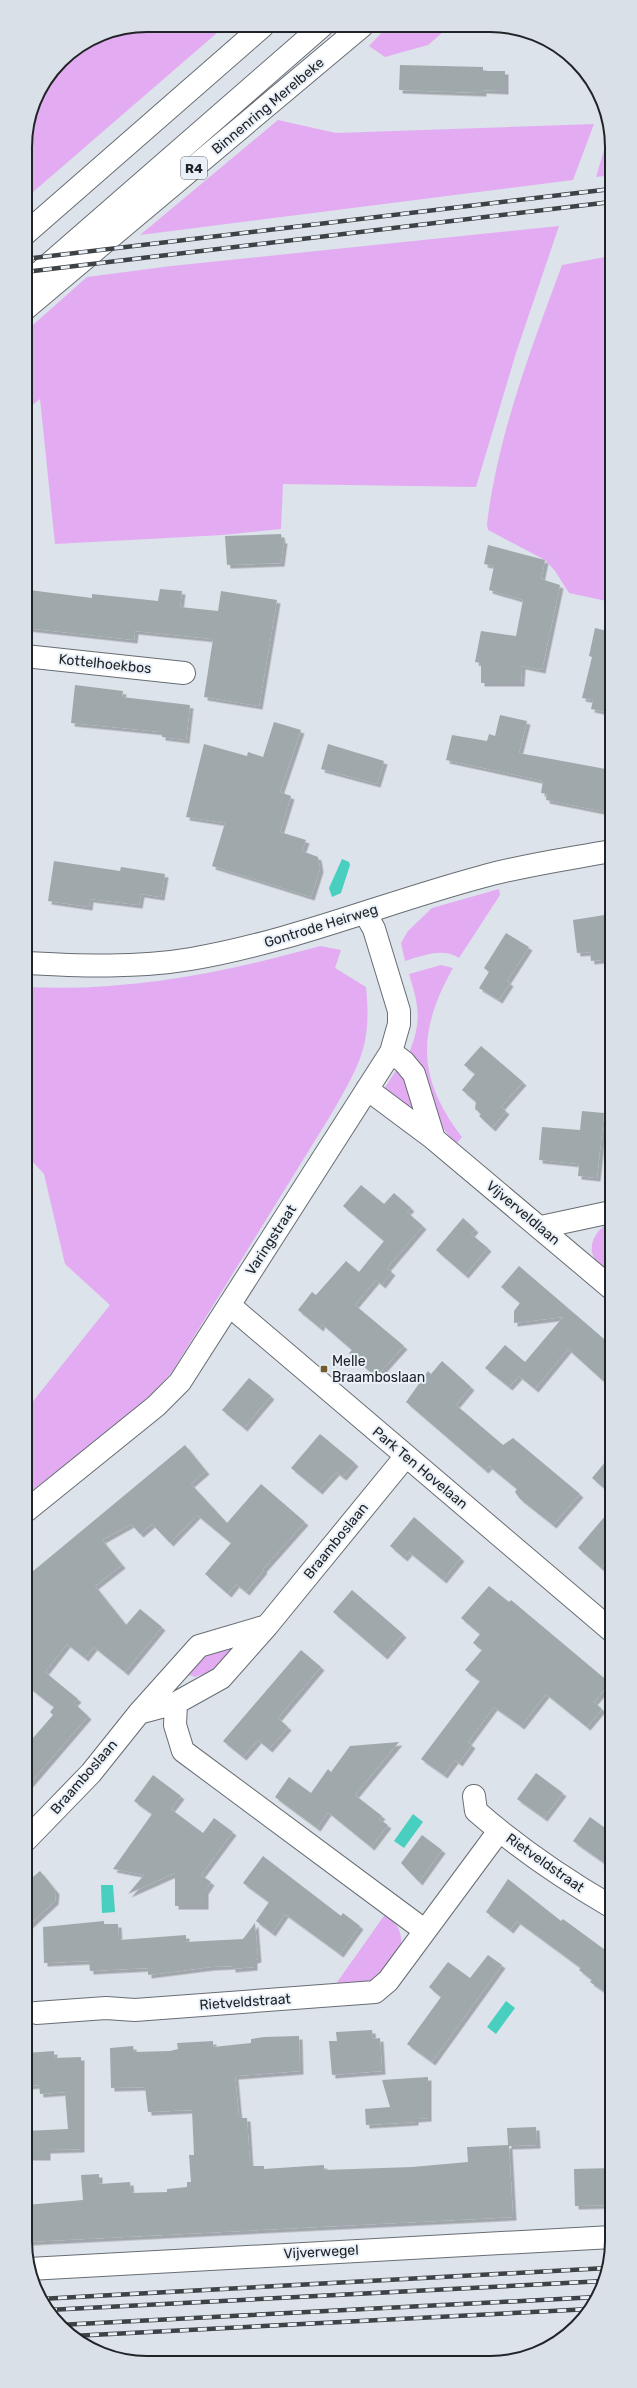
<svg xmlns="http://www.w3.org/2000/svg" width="637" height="2388" viewBox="0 0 637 2388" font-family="Rubik,sans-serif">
	<defs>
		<filter id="shadow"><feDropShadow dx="3.5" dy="3.5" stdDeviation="0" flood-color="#0004"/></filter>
	</defs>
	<rect width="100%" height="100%" fill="#dce3ea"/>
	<path fill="#e3acf2" d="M147 25 225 26 25 199V139L34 100 61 60 100 34Z
		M387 27H449L428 45 385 57 369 46Z
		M278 120 336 133 594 124 573 180 140 235Z
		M611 129V175L596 177 610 130Z
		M559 226 516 353 476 487 283 484 281 529 223 535 55 544 40 399 25 411V332L87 277 171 266Z
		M611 256V602L569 593 555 571 545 560 488 530 487 524C498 434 531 349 562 265Z
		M499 889 500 895 459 958C443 947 422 956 405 961L401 943 408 931 432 908Z
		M320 946 341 950 335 968 366 987C372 1045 360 1064 332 1113L172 1372 138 1409 26 1495V1410L110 1305 65 1264 44 1174 31 1160 26 1171V987C128 992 222 973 320 946Z
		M441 965 453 968C417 1032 417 1078 462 1137L456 1144 441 1126 409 1053C422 1021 419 1006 409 974Z
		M396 1070 403 1073 425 1121 383 1091Z
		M611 1222V1278C606 1272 600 1267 596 1261 585 1246 597 1228 611 1222Z
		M231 1647 232 1652 217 1669 195 1677 189 1675 188 1673 200 1656Z
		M386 1913C418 1943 393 1960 371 1984L333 1988Z"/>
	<path fill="#48cfc0" d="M342 859 349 862 350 865 341 893 332 897 329 888Z
		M413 1814 423 1822 404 1848 394 1841Z
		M101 1885H113L115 1912 102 1913Z
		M506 2001 515 2008 496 2034 487 2027Z"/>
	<path fill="#9fa9ac" filter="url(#shadow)" d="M400 65 483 67V71H505V91L483 90V93L399 90Z
		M281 534 282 540H284L281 563 227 565 225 536Z
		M488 545 545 560 541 579 560 585 542 670 522 666 521 683H481V663L475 662 481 631 516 636 523 600 489 590 494 566 484 564Z
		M160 589 182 591 180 607 218 611 221 591 277 600 259 706 204 697 213 639 135 631 134 640 25 628 29 590 92 598V594L158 601Z
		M595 628 611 632V713L591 709 593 700 582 698 592 657 589 656Z
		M75 685 123 691 122 697 190 705 186 740 162 737V732L71 723Z
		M500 715 527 721 519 753 611 770V813L546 800 547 794 541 793 543 781 446 760 452 735 487 741 489 734 495 736Z
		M274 722 301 730 280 792 291 796 280 832 306 840 302 851 318 857 320 869 311 897 212 866 225 823 186 817 204 744 247 756 248 752 263 757Z
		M328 744 384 761 377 784 321 769Z
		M54 861 120 871 121 867 165 874 161 897 141 894 139 905 90 899 89 907 48 901Z
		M611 914V959L591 961 590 952 577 953 573 920Z
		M506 933 529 947 507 981 510 983 499 1000 479 988 489 972 484 968Z
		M481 1046 523 1082 501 1107 506 1111 492 1128 479 1116 481 1114 475 1109 476 1102 462 1090 475 1074 464 1065Z
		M582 1111 604 1113 597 1178 578 1176 579 1164 539 1160 542 1127 580 1130Z
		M361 1185 384 1204 394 1193 411 1208 407 1212 423 1226 387 1268 392 1272 382 1285 376 1280 355 1305 404 1346 376 1377 349 1353 352 1350 322 1324 320 1328 298 1310 312 1292 316 1295 346 1261 359 1272 384 1241 343 1206Z
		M463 1218 475 1229 471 1234 488 1248 465 1275 436 1250Z
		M519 1266 611 1345V1388L568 1349 535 1389 519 1376 509 1387 485 1368 505 1345 525 1362 563 1317 514 1323V1311L520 1303 501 1287Z
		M442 1361 471 1387 456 1405 503 1445 513 1438 580 1494 553 1525 520 1499 515 1492 517 1489 489 1466 485 1470 406 1402 428 1371 431 1374Z
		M249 1378 271 1396 244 1428 222 1410Z
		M320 1434 355 1463 343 1477 336 1472 319 1491 291 1468Z
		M185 1445 206 1471 191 1484 227 1523 261 1484 305 1522 263 1569 264 1570 246 1592 236 1584 228 1594 205 1574 231 1543 197 1515 170 1543 152 1524 140 1534 131 1524 102 1540 122 1565 95 1586 126 1625 140 1609 162 1627 125 1672 94 1647 85 1658 67 1644 45 1672 78 1699 74 1703 88 1716 26 1788V1746L53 1715 50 1712 54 1707 26 1685V1577Z
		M611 1455V1494L592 1478Z
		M611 1509V1556L601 1568 578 1548Z
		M414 1517 461 1558 443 1580 409 1552 404 1558 390 1546Z
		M489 1586 509 1602 511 1600 610 1683 594 1702 602 1709 587 1727 546 1694 521 1726 494 1707 468 1742 472 1745 459 1763 455 1760 444 1775 421 1759 480 1681 465 1670 482 1650 473 1643 480 1634 461 1618Z
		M352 1590 403 1634 384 1656 333 1612Z
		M301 1650 321 1667 278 1718 288 1727 269 1749 258 1740 243 1757 223 1741Z
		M399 1742 355 1795 382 1816 379 1819 388 1825 371 1847 328 1812 317 1828 275 1797 289 1777 311 1793 328 1769 331 1772 350 1746Z
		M536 1773 563 1793 544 1818 517 1799Z
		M153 1775 181 1796 171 1809 203 1833 214 1818 233 1832 201 1875 211 1882 205 1891V1906H175V1873L128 1894 144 1875 113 1869 152 1814 134 1801Z
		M590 1817 612 1833V1851L603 1862 573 1841Z
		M422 1835 442 1850 419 1882 401 1863Z
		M263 1856 341 1916 343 1913 360 1926 340 1954 285 1914 272 1933 256 1921 269 1902 243 1883Z
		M40 1871 56 1891 55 1901 26 1928V1883Z
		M508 1879 561 1921 563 1919 612 1955V1997L590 1982 592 1980 579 1970 581 1968 517 1921 510 1930 486 1912Z
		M104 1921V1924H118L119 1940 186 1935V1942L243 1939 255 1923 258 1959 254 1960V1967L232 1969V1966L211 1967 148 1975V1968L90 1971 89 1961 44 1963 43 1927Z
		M488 1955 502 1965 432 2062 407 2044 441 1997 429 1987 448 1962 470 1978Z
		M372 2030 373 2039 380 2038 382 2071 332 2075 329 2041H337L336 2032Z
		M299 2036 300 2071 235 2076 239 2118H247L250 2166H264V2169L324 2165V2170L412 2167 468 2162 467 2147 508 2145 507 2128 536 2127 537 2145 509 2146 513 2217 26 2242V2205L83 2200 81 2175 99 2174V2184L130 2182 131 2193 167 2192V2189L187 2187V2182H191L189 2155H194L192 2110 148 2112 145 2087 111 2088 110 2048 133 2046 134 2052 170 2051 178 2049 177 2043 213 2041V2047L251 2043V2039L264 2037Z
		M54 2051V2058L81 2057V2149L47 2150V2157H26V2131L68 2129 65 2092 40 2094 39 2085 26 2086V2053Z
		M428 2077V2118L415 2119V2122L366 2125 365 2109 390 2107 382 2080Z
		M612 2168V2205L575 2206 574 2169Z"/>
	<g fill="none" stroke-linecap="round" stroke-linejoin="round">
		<defs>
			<path id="minor" d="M25 656 184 673
				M26 963C81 966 137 968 191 959 291 942 384 903 481 877 523 865 568 859 611 851
				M391 1052 404 1062 414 1074 434 1139
				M367 1089 434 1139 611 1288
				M541 1227 611 1212
				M229 1305 612 1631
				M26 1511 156 1406 180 1382 391 1052 399 1024V1011L374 929 365 913
				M176 1703 175 1725 183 1751 424 1930
				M139 1713 199 1646 267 1626
				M474 1796 476 1811C517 1847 564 1879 612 1907
				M26 1840 91 1773 139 1713 176 1703 221 1678 267 1626 406 1456
				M36 2013 106 2008 135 2010 375 1992 388 1981 499 1831
				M29 2269 612 2237"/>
			<path id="highway" d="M25 234 263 26
				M25 285 322 26
				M25 309 362 26"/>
		</defs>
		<use href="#minor" stroke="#676d73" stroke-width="24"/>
		<use href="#highway" stroke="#676d73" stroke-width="24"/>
		<use href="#minor" stroke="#fff" stroke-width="22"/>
		<use href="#highway" stroke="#fff" stroke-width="22"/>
		<defs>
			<path id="rail" d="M25 259 611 189
				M25 272 611 202
				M40 2299 607 2268
				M48 2310 604 2281
				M59 2325 597 2297
				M72 2336 590 2309"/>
		</defs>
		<use href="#rail" stroke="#3e4245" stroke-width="4.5"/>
		<use href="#rail" stroke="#e9f0f8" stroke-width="3" stroke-dasharray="9" stroke-linecap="butt"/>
	</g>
	<rect fill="#735d2d" stroke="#e9f0f8" stroke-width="1.5" x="320" y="1365" width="8" height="8" rx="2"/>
	<g text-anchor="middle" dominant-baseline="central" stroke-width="4" stroke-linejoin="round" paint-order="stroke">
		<rect fill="#e9f0f8" stroke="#5d6166" stroke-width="1" x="181" y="157" width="26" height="22" rx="3"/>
		<g font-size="13" font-weight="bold" fill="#212427">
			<text x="194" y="168">R4</text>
		</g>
		<g font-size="14" fill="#212427" stroke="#e9f0f8">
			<text transform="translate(268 106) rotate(-40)">Binnenring Merelbeke</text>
			<text transform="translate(105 664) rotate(6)">Kottelhoekbos</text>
			<text transform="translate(321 926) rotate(-17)">Gontrode Heirweg</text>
			<text transform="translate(523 1213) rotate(40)">Vijverveldlaan</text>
			<text transform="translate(271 1240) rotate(-57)">Varingstraat</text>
			<text transform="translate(420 1468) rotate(40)">Park Ten Hovelaan</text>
			<text transform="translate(336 1541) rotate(-51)">Braamboslaan</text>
			<text transform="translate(84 1777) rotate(-49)">Braamboslaan</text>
			<text transform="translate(545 1863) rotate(35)">Rietveldstraat</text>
			<text transform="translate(245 2002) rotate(-4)">Rietveldstraat</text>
			<text transform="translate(321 2252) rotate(-3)">Vijverwegel</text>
		</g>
		<g font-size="14" fill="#212427" stroke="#e9f0f8" text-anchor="start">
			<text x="332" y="1361">Melle<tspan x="332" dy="16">Braamboslaan</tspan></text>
		</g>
	</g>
	<path d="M0 0H637V2388H0ZM147 32H490A115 115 0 0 1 605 147V2241A115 115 0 0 1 490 2356H147A115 115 0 0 1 32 2241V147A115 115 0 0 1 147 32Z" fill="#d9e0e7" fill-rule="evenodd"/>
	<path fill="none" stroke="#212427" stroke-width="2" d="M147 32H490A115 115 0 0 1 605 147V2241A115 115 0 0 1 490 2356H147A115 115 0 0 1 32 2241V147A115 115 0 0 1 147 32Z"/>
</svg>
